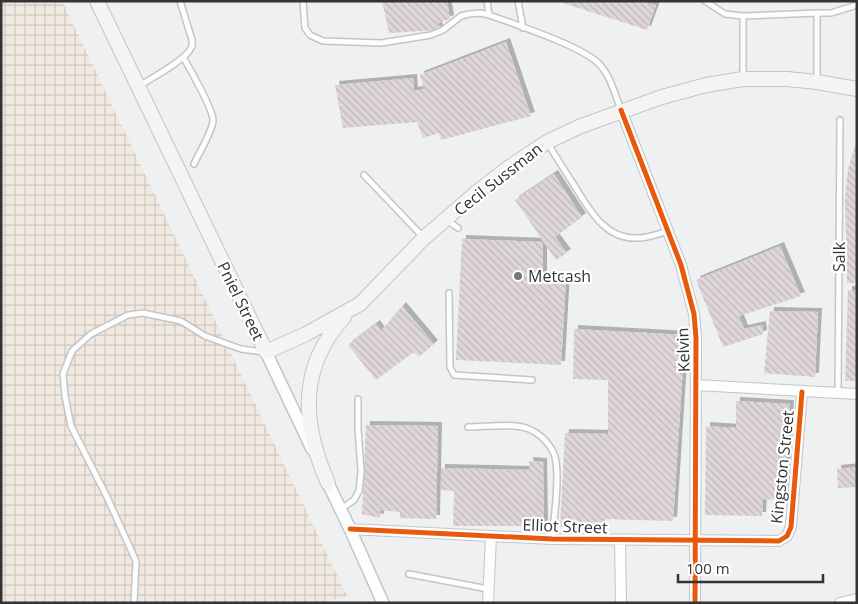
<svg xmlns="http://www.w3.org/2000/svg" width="858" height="604" viewBox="0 0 858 604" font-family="'Open Sans',sans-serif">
	<defs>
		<pattern id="industrial-grid" width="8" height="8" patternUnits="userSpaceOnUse" patternTransform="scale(1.25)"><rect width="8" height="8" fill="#f1e8e0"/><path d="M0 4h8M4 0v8" fill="none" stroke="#cfc8c1"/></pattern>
		<pattern id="building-back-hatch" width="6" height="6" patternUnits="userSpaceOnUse" patternTransform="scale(1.25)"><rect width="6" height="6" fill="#dfd6d7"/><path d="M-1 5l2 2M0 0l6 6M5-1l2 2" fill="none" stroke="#c0b8b9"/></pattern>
		<filter id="shadow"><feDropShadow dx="4" dy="-4" stdDeviation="0" flood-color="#0004"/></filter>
	</defs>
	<rect width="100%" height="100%" fill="#eef0f2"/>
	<path fill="url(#industrial-grid)" d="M1 1H62L347 596 322 603H1Z"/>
	<path fill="url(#building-back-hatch)" filter="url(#shadow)" d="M382 1H447L450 19 438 23 439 30 389 33Z
		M557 1H640L656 5 647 30Z
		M506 42 531 116 441 140 439 133 423 138 417 122 343 128 335 85 413 78 414 91 424 89 420 75Z
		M856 142H857V283H847L845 199 848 169Z
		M554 174 582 217 555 237 567 253 556 260 515 200Z
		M462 239 543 242V277H566L561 365 456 360Z
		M780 246 801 296 739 316 744 329 762 325 763 334 723 347 696 280Z
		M848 290H857V381H845Z
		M402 306 434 344 419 357 414 352 376 380 348 345 376 324 381 331Z
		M770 311 818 312 815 377 764 373Z
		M574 329 685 335 673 521 602 519 600 529 560 527 565 433 608 434V380L573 379Z
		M736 401 790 404 784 500 763 499 762 516 705 515 706 426 736 428Z
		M366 425 438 426 436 519 400 518V512L380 510V518L362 514Z
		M529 461 543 462 544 526H453L454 491 441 490V468L530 470Z
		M857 467V487L838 488 837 469Z"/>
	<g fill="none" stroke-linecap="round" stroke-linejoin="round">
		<defs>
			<path id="service" d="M303 1 305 28 310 35 323 41 381 43 431 35 443 30 461 16 469 14 480 13 489 15C514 24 585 47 600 65 611 77 615 95 621 110
				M487 1 489 15
				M518 1 523 28
				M705 1 725 14 743 16 817 13
				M743 16V79
				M183 57C189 67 214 111 213 121 212 132 199 153 194 164
				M817 81V13H831L857 5
				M139 86C150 79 187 59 191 48 193 45 192 43 192 40L180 1
				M547 142C556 157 565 171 574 185 589 209 605 240 638 238 648 238 658 234 668 231
				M364 175 424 238
				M447 220 458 228
				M449 293 450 367 454 375 532 380
				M838 393 840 120
				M468 427C486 427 509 423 526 428 538 432 549 442 554 454 561 470 554 520 552 539
				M341 509 354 500 359 491 361 471 358 429V399
				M409 574 488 589
				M134 603 136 561 107 497 71 426 65 396 63 374 72 351 91 334 128 315 143 313 181 321 205 336 241 349 263 352"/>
			<path id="minor" d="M621 110 681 265 694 314 696 338 695 603
				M696 385 857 394
				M350 529 552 539 779 541 787 536 791 527 802 392
				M620 540 621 603
				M488 603 491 536
				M840 603 857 599"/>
			<path id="tertiary" d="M266 352 312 449
				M325 477 350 529 383 603"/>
			<path id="secondary" d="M97 1 266 352 306 334 360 304 424 238 477 192 508 168 547 142 581 126 662 97 706 85 743 79H787L817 82 857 89
				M328 483C302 424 298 368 344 317"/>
		</defs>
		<use href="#service" stroke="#c3c5c6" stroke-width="8"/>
		<use href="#minor" stroke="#c3c5c6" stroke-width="12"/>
		<use href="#tertiary" stroke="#c3c5c6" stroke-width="14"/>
		<use href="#secondary" stroke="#c3c5c6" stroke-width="16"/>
		<use href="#service" stroke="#fcfdfd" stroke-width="5"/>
		<use href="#minor" stroke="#fcfdfd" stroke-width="10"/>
		<use href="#tertiary" stroke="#fcfdfd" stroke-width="11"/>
		<use href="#secondary" stroke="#f6f3f3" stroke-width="14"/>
		<defs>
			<path id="cycleway" d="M621 110 681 265 694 314 696 338 695 603
				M350 529 552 539 779 541 787 536 791 527 802 392"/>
		</defs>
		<use href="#cycleway" stroke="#fff" stroke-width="8"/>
		<use href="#cycleway" stroke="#e8590c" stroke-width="5"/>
	</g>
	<circle fill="#747678" stroke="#fff" stroke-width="2" cx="518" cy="276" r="5"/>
	<g text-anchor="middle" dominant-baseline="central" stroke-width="4.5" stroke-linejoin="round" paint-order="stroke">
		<g font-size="16" fill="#333436" stroke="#fff">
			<text transform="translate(498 179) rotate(-38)">Cecil Sussman</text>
			<text transform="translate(839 257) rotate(-90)">Salk</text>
			<text transform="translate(241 301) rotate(64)">Pniel Street</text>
			<text transform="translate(683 350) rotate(-92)">Kelvin</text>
			<text transform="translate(782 467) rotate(-84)">Kingston Street</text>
			<text transform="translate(565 526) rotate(2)">Elliot Street</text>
		</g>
		<g font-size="16" fill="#333436" stroke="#fff" text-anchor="start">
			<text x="528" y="276">Metcash</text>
		</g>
	</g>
	<rect width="858" height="604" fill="none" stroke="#333436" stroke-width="5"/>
	<path d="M678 574v8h145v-8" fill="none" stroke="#333436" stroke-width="2.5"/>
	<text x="686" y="574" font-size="15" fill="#333436" stroke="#ffffff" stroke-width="4" paint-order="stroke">100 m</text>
</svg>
